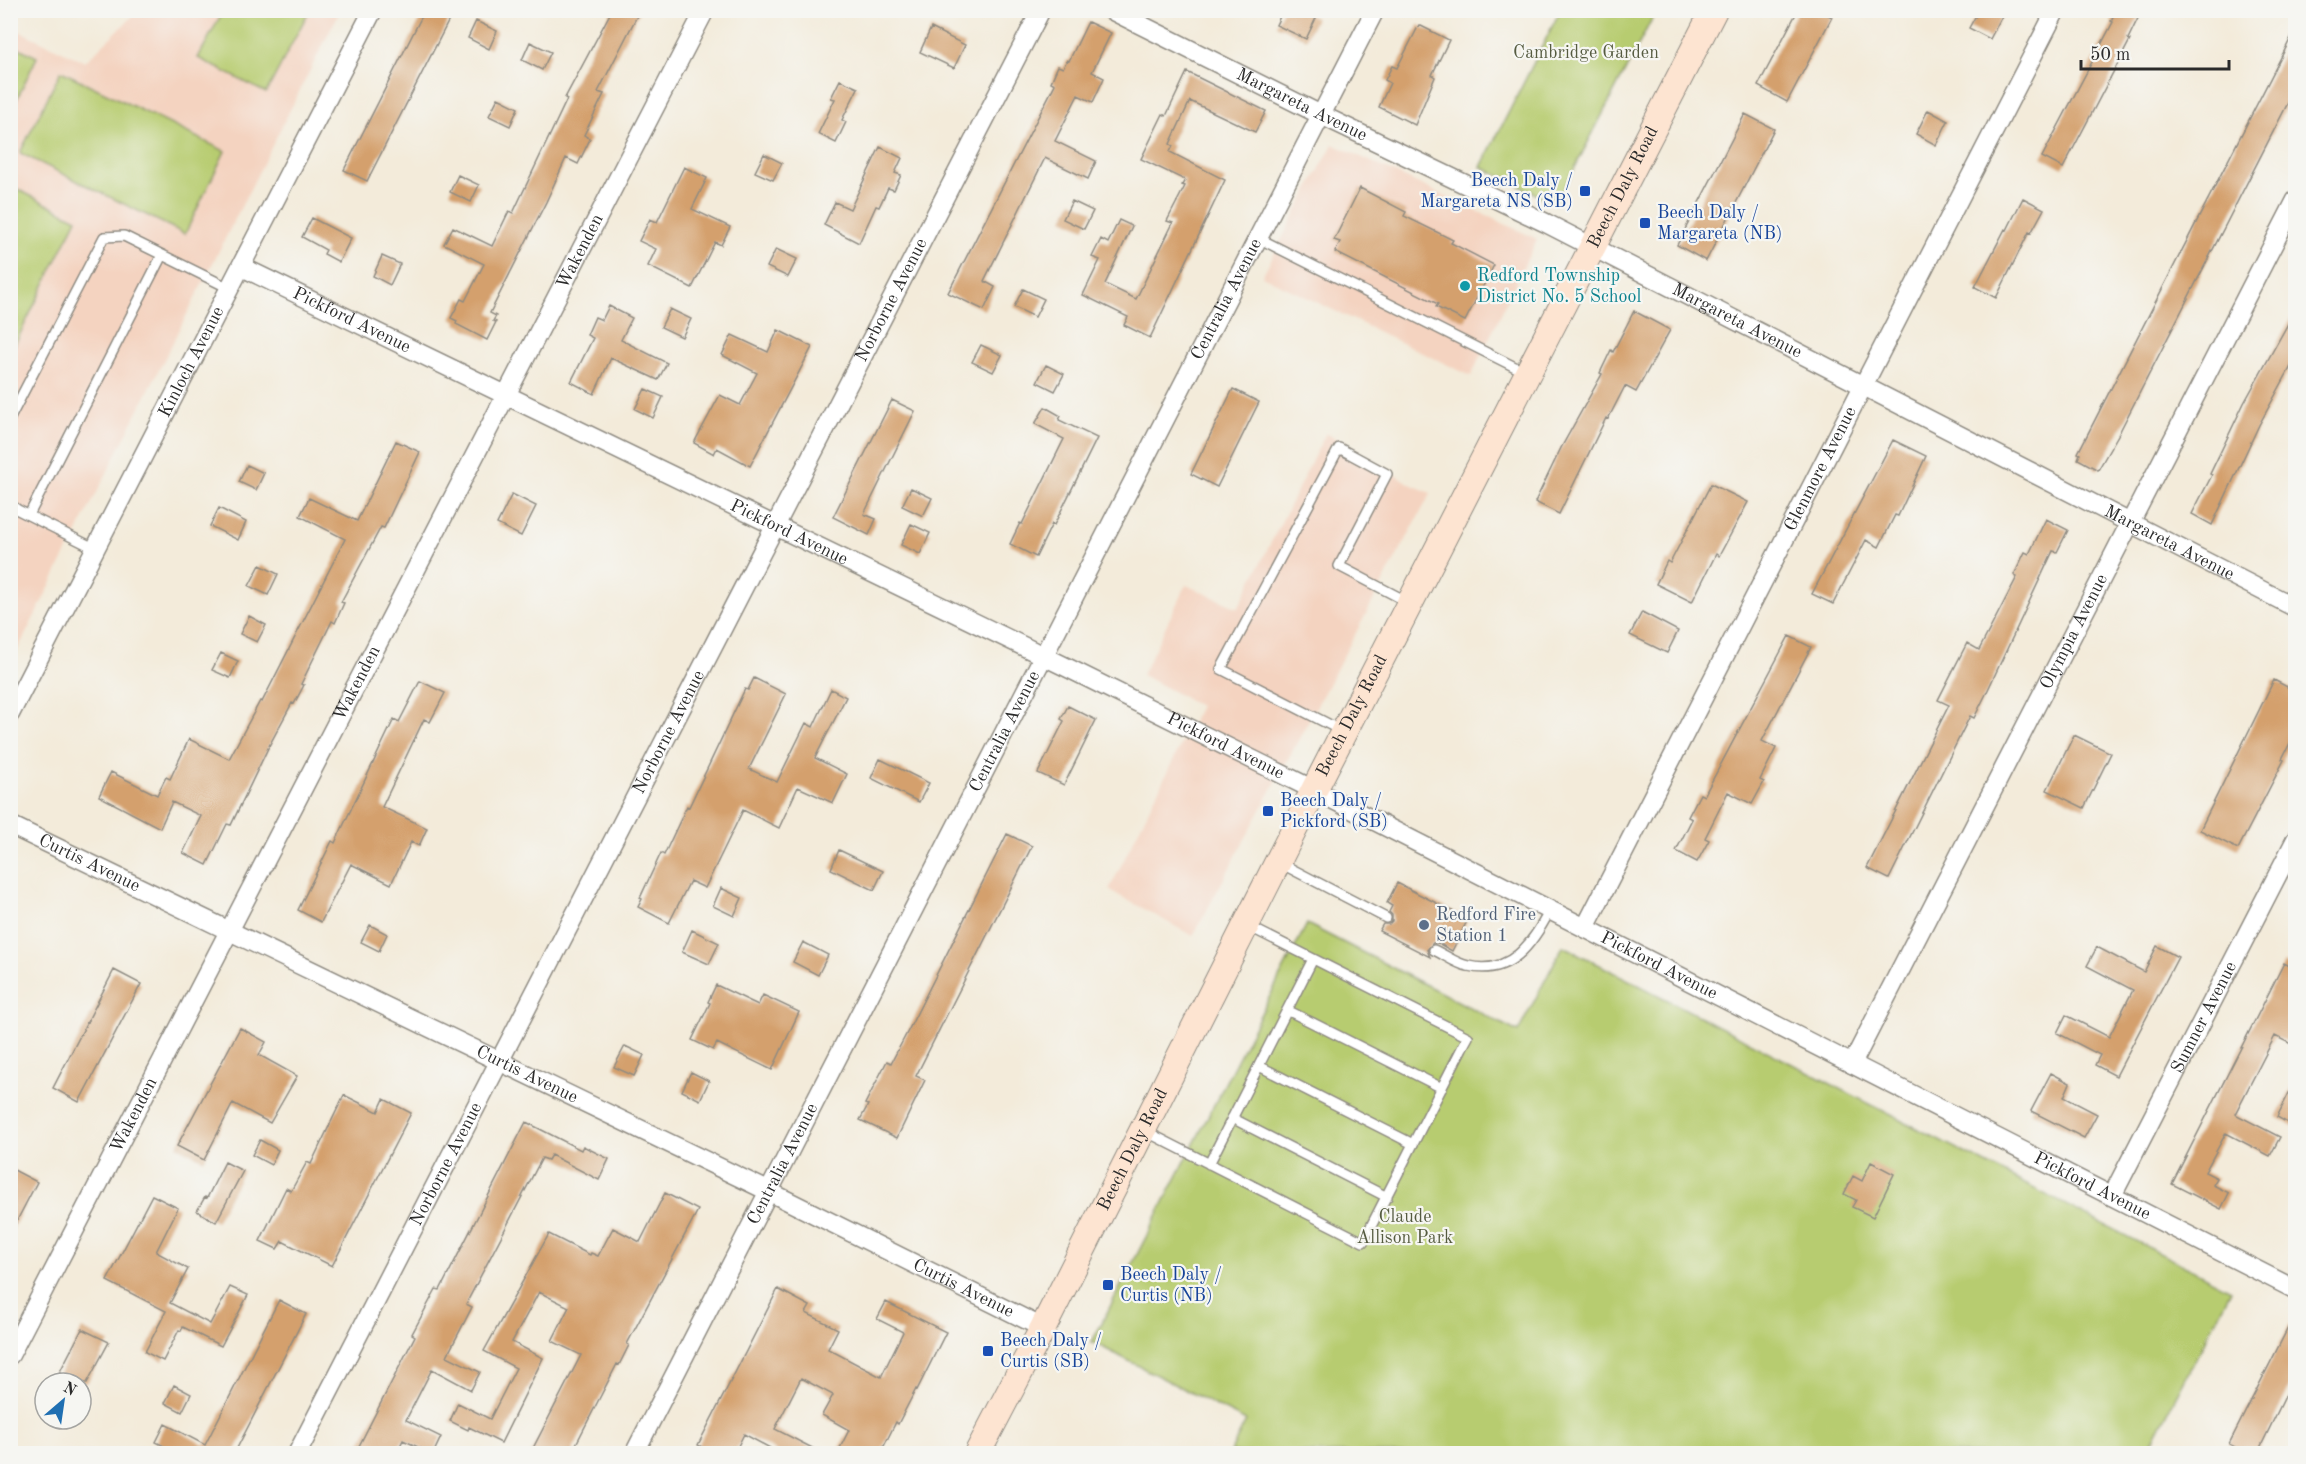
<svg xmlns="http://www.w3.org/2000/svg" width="2306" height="1464" viewBox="0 0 2306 1464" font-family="'Old Standard TT',serif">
	<rect width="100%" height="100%" fill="#f6f6f2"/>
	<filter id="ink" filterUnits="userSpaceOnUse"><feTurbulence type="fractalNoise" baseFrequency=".0167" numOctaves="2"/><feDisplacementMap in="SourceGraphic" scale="12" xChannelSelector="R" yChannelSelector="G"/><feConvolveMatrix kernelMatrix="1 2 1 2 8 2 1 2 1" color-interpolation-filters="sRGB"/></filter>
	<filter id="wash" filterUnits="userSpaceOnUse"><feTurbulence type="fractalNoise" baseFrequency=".008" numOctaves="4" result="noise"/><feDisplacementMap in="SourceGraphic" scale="24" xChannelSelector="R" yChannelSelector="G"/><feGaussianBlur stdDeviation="1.35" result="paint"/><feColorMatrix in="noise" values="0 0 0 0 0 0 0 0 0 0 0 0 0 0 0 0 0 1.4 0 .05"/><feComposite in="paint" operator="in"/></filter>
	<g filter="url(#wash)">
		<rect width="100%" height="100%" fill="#f3ebda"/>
		<path fill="#f4d3c0" d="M138 11H340L11 663V27L85 62Z
			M1333 144 1537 239 1471 376 1262 276Z
			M1326 433 1412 485 1431 493 1193 936 1109 890 1200 706 1142 675 1186 585 1238 608Z"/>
		<path fill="#b7cc70" stroke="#717c4e" stroke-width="1.5" d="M223 11H309L266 93 198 58Z
			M1560 11H1656L1556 204 1481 167Z
			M11 44 37 57 11 111Z
			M61 71 225 151 185 234 20 153Z
			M11 186 77 219 11 352Z
			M1307 924 1518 1032 1563 946 2231 1290 2146 1454 1230 1453 1246 1421 1092 1342Z"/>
		<g id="blocks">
			<path fill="#d4a06d" d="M425 10H439L451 16 367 181 344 170Z
				M612 10H640L598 92 604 94 584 135 590 139 578 164 566 158 546 202 490 313 496 316 493 321 496 322 487 340 456 324 457 321 451 318 461 299 465 301 484 264 444 244 453 227 492 246 509 211 513 213 567 99 565 98Z
				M1283 10H1300L1316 18 1306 39 1276 25Z
				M1798 10H1819L1832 17 1787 102 1758 86Z
				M1979 10H2005L1990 39 1969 28Z
				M2116 10H2142L2128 39 2130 40 2063 168 2042 157 2113 22 2111 21Z
				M476 21 497 31 489 49 468 38Z
				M1088 22 1111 33 1092 72 1104 78 1093 102 1078 95 1055 141 1096 161 1088 179 1045 158 984 281 995 287 984 310 948 293 1055 84 1051 82 1058 66 1063 68 1067 60 1069 61Z
				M1419 25 1449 40 1432 75 1435 77 1415 125 1379 107 1390 83 1385 80 1392 66 1397 68Z
				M931 28 965 45 954 68 920 52Z
				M2295 30V89L2118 435 2098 470 2078 459 2080 454 2078 453Z
				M530 42 551 52 542 70 522 60Z
				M1187 72 1266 111 1255 132 1190 101 1170 144 1173 146 1170 152 1225 180 1150 338 1124 325 1128 317 1083 295 1100 260 1092 257 1101 239 1108 243 1119 220 1132 226 1105 284 1136 299 1173 223 1167 221 1185 186 1182 185 1185 180 1141 159 1163 114 1166 116Z
				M840 80 858 88 842 120 846 122 836 143 818 134 835 99 831 98Z
				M498 98 518 108 510 126 489 116Z
				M1928 110 1948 121 1936 145 1916 134Z
				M1745 114 1774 129 1706 261 1677 245Z
				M880 147 902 158 895 173 901 175 894 190 888 188 879 207 876 206 859 243 824 225 835 202 850 209Z
				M764 154 782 163 773 180 755 172Z
				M684 167 707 178 692 209 730 227 721 245 715 242 692 288 648 266 656 249 639 241 650 219 657 222Z
				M458 175 479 185 471 202 450 192Z
				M1360 188 1406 212 1404 216 1453 240 1451 243 1494 265 1465 321 1436 307 1438 304 1335 252 1340 242 1334 240Z
				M2023 198 2044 209 2031 233 2029 232 1996 298 1975 287 2005 229 2007 230Z
				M1072 201 1093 211 1084 229 1063 219Z
				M312 218 351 238 339 262 324 254 326 250 302 237Z
				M776 249 797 259 788 277 767 267Z
				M382 256 400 264 390 285 373 276Z
				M1023 289 1044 299 1035 317 1014 307Z
				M609 306 632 318 621 340 667 363 658 380 611 358 594 394 571 382 593 338 587 335 595 317 602 320Z
				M670 309 691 319 682 337 661 327Z
				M1634 311 1670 330 1636 392 1625 386 1608 419 1606 418 1559 514 1535 502 1561 448 1602 374 1600 373 1611 350 1613 352Z
				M2295 311V359L2259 425 2212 525 2192 514 2212 475 2210 474 2244 403Z
				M778 330 812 347 750 466 717 448 714 454 694 443 720 395 740 405 757 373 722 355 732 335 768 352Z
				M981 345 1002 355 993 372 972 362Z
				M1046 365 1064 374 1055 391 1037 382Z
				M645 389 663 397 653 418 635 409Z
				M1233 389 1259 402 1217 487 1191 474Z
				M892 400 915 411 864 514 876 519 869 535 833 517Z
				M1045 407 1061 416 1059 420 1097 438 1054 525 1052 524 1036 557 1010 544 1020 523 1022 524 1064 439 1035 424Z
				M1893 440 1926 456 1898 516 1895 515 1879 547 1866 540 1833 604 1812 594Z
				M396 441 420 452 384 528 381 527 341 602 344 603 335 623 332 621 301 684 304 685 294 704 292 703 270 744 231 825 227 824 207 865 183 853 201 816 172 802 160 828 99 796 111 772 157 795 166 777 170 779 189 739 229 759 260 701 262 702 345 539 300 516 309 498 357 521Z
				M247 465 264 473 256 490 239 482Z
				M1711 484 1748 502 1719 556 1716 554 1692 602 1656 584 1667 561 1670 563Z
				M911 488 932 498 923 516 902 506Z
				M512 494 536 506 521 536 497 524Z
				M219 508 246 522 238 540 210 526Z
				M2046 519 2068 530 2057 552 2053 551 1985 696 1974 718 1970 716 1889 879 1867 868 1949 705 1938 700 1967 643 1979 650 2017 577 2014 575 2025 552 2029 554Z
				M911 524 930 533 920 554 901 545Z
				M260 565 278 574 268 595 249 586Z
				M1642 612 1678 631 1667 653 1630 635Z
				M249 616 266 625 257 642 240 634Z
				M1789 636 1811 647 1762 741 1776 748 1760 780 1764 782 1752 804 1728 792 1705 838 1709 840 1697 862 1676 851 1692 819 1688 817 1700 794 1704 796Z
				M221 653 238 661 230 678 212 670Z
				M754 678 786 694 749 769 777 782 806 723 813 727 831 689 846 697 815 758 847 774 833 803 798 787 779 828 743 810 705 888 690 881 669 923 638 907 642 899 640 898 661 853 664 855 687 806 689 807 745 689 748 690Z
				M2274 680 2295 691V733L2282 759 2284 760 2238 849 2200 830Z
				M420 681 445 693 430 722 424 719 382 807 427 828 419 846 411 842 391 884 351 864 321 922 298 910 332 841 335 843 394 719 399 722Z
				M1068 706 1096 720 1064 785 1038 773 1064 721 1061 719Z
				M2074 735 2111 753 2084 808 2047 790Z
				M880 759 929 783 919 802 871 778Z
				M1007 834 1032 846 916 1076 925 1080 897 1138 860 1120 868 1105 865 1104 887 1061 891 1063 909 1029Z
				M839 850 883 871 874 890 831 869Z
				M1397 883 1468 919 1452 951 1438 943H1433L1427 950 1430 957 1379 931 1383 924H1389L1392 921V915L1389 912 1392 906 1387 903Z
				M721 888 742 898 734 916 713 906Z
				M370 925 387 934 379 951 361 942Z
				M692 930 719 943 709 964 682 952Z
				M803 942 828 955 818 975 793 962Z
				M2157 946 2178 957 2116 1076 2095 1065 2100 1055 2057 1033 2066 1015 2109 1037 2133 990 2087 966 2097 947 2144 972Z
				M2284 963 2295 969V1046L2275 1036 2235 1114 2280 1137 2270 1156 2226 1133 2205 1172 2217 1178 2213 1185 2229 1193 2221 1209 2172 1184Z
				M114 970 141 984 79 1102 53 1088Z
				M716 985 758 1005 763 995 799 1012 772 1070 717 1043 713 1050 692 1040 710 1003 708 1002Z
				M240 1028 266 1042 259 1055 297 1076 270 1123 233 1103 204 1160 177 1146Z
				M625 1046 644 1055 634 1076 614 1067Z
				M691 1072 709 1081 700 1100 682 1091Z
				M2051 1073 2070 1083 2064 1097 2097 1114 2084 1138 2031 1111Z
				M2295 1081V1127L2277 1117Z
				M344 1095 378 1112 384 1099 411 1113 332 1266 282 1241 277 1249 260 1241 286 1188 291 1191 307 1162 311 1164Z
				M526 1122 581 1150 583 1146 609 1159 599 1180 551 1155 548 1160 542 1158 466 1304 472 1307 447 1356 480 1372 471 1390 432 1369 406 1420 441 1437 433 1454 403 1440 396 1454H369L358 1448 415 1336 412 1334 436 1289 440 1290Z
				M260 1140 278 1150 271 1165 252 1155Z
				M225 1162 243 1171 216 1222 197 1211 205 1197 207 1198Z
				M1871 1162 1894 1174 1873 1217 1852 1207 1856 1200 1844 1194 1853 1176 1862 1181Z
				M10 1168 37 1182 10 1234Z
				M665 1193 698 1210 627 1344 629 1345 619 1365 617 1364 571 1454H530L581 1355 552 1341 569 1307 539 1292 512 1342 543 1358 501 1443 469 1427 468 1430 450 1421 458 1403 490 1419 516 1368 484 1351 549 1234 590 1255 591 1253 598 1256 613 1228 640 1242Z
				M152 1195 178 1208 156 1252 188 1269 170 1303 210 1324 230 1287 248 1295 221 1346 183 1327 181 1331 179 1330 163 1361 145 1352 166 1311 107 1281Z
				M778 1289 810 1306 806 1313 838 1329 828 1349 881 1377 903 1332 877 1319 886 1302 946 1332 917 1390 916 1389 898 1424 896 1422 880 1454H837L849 1430 822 1415 833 1395 801 1378 775 1429 824 1454H781L744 1434 734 1454H715L698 1445Z
				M279 1300 306 1314 234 1454H179L156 1442 165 1424 205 1445Z
				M2295 1314V1376L2257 1454H2248L2229 1444Z
				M82 1329 109 1342 87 1383H54Z
				M174 1385 191 1394 182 1412 165 1403Z"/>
		</g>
	</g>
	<g filter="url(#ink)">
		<use href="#blocks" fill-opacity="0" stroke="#8f8b82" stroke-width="1.5"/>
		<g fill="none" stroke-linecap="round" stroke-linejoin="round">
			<defs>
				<path id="lane" d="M1258 238 1525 372
					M10 418 104 237 124 236 231 289
					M10 504 18 510 96 549
					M29 515 162 255
					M1342 731 1221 669 1339 448 1387 474 1339 566 1408 602
					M1280 863 1386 918
					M1434 950C1445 955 1457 964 1468 966 1511 976 1533 943 1550 910
					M1287 1010 1442 1088
					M1259 1066 1413 1144
					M1232 1118 1387 1197
					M1145 1131 1363 1242 1462 1048 1468 1037 1248 926
					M1209 1164 1313 959"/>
				<g id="street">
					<path id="s1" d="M1111 10 1321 115 1546 223 2296 608"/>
					<path id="s2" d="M242 267 1064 666 1314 790 2296 1290"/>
					<path id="s3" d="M10 714 373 10"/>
					<path id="s4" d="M10 825 768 1191 1043 1328"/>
					<path id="s5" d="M1585 928 2056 10"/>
					<path id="s6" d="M1852 1064 2296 200"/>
					<path id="s7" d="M2112 1196 2296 839"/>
					<path id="s8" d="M10 1355 705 10"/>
					<path id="s9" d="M297 1454 1041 10"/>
					<path id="s10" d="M634 1454 1375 10"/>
				</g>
				<g id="secondary">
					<path id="s11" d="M977 1454 1043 1328 1314 790 1714 10"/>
				</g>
			</defs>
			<use href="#lane" stroke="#8f8b82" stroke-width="12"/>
			<use href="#street" stroke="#8f8b82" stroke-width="21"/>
			<use href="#secondary" stroke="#8f8b82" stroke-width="28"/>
			<use href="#lane" stroke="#fff" stroke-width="9"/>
			<use href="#street" stroke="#fff" stroke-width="18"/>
			<use href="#secondary" stroke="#fde4d1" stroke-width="26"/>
		</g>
	</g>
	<g fill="#1a4fb4" stroke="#f6f6f2" stroke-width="2">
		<rect x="1579" y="185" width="12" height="12" rx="3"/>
		<rect x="1639" y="217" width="12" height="12" rx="3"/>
		<rect x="1262" y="805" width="12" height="12" rx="3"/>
		<rect x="1102" y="1279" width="12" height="12" rx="3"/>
		<rect x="982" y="1345" width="12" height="12" rx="3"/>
	</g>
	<circle fill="#0f9aa8" stroke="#f6f6f2" stroke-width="2" cx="1465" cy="286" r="6"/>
	<circle fill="#5c6f8a" stroke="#f6f6f2" stroke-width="2" cx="1424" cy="925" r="6"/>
	<g text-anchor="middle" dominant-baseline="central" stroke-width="4.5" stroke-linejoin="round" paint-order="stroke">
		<g font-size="18" fill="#555b40" stroke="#f6f6f2">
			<text x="1586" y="53">Cambridge Garden</text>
			<text x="1405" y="1217">Claude<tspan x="1405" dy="21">Allison Park</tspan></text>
		</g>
		<g font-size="18" fill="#2b2b2b" stroke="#f6f6f2">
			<text stroke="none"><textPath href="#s1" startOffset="213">Margareta Avenue</textPath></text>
			<text stroke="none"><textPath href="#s11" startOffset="1422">Beech Daly Road</textPath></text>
			<text stroke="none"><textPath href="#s8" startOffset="1242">Wakenden</textPath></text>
			<text stroke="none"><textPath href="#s9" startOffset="1298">Norborne Avenue</textPath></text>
			<text stroke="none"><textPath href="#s10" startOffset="1298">Centralia Avenue</textPath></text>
			<text stroke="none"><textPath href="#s2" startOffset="122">Pickford Avenue</textPath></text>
			<text stroke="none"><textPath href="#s1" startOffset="699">Margareta Avenue</textPath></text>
			<text stroke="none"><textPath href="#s3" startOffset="396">Kinloch Avenue</textPath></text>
			<text stroke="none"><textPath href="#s5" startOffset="516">Glenmore Avenue</textPath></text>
			<text stroke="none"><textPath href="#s2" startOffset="608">Pickford Avenue</textPath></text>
			<text stroke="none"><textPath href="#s1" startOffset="1185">Margareta Avenue</textPath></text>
			<text stroke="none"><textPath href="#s6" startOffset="486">Olympia Avenue</textPath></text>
			<text stroke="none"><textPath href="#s8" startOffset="756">Wakenden</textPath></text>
			<text stroke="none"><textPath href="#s11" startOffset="828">Beech Daly Road</textPath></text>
			<text stroke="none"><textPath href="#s9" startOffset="812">Norborne Avenue</textPath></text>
			<text stroke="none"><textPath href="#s10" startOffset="812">Centralia Avenue</textPath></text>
			<text stroke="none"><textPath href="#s2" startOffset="1094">Pickford Avenue</textPath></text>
			<text stroke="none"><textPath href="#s4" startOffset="88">Curtis Avenue</textPath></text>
			<text stroke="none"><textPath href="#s2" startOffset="1580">Pickford Avenue</textPath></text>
			<text stroke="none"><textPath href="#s7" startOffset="201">Sumner Avenue</textPath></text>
			<text stroke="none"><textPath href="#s4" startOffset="574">Curtis Avenue</textPath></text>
			<text stroke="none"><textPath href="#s8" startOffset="270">Wakenden</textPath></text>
			<text stroke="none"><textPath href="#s11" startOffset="342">Beech Daly Road</textPath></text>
			<text stroke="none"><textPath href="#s9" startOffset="326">Norborne Avenue</textPath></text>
			<text stroke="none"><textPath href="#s10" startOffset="326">Centralia Avenue</textPath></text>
			<text stroke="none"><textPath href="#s2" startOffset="2066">Pickford Avenue</textPath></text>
			<text stroke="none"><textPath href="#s4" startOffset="1060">Curtis Avenue</textPath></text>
		</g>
		<g font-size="18" fill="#164399" stroke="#f6f6f2" text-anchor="start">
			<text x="1573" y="181" text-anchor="end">Beech Daly /<tspan x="1573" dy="21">Margareta NS (SB)</tspan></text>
			<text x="1657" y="213">Beech Daly /<tspan x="1657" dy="21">Margareta (NB)</tspan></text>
			<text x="1280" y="801">Beech Daly /<tspan x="1280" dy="21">Pickford (SB)</tspan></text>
			<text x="1120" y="1275">Beech Daly /<tspan x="1120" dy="21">Curtis (NB)</tspan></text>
			<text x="1000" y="1341">Beech Daly /<tspan x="1000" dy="21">Curtis (SB)</tspan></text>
		</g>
		<g font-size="18" fill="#0d838f" stroke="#f6f6f2" text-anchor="start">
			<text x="1477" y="276">Redford Township<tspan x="1477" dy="21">District No. 5 School</tspan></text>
		</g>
		<g font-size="18" fill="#4e5e75" stroke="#f6f6f2" text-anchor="start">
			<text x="1436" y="915">Redford Fire<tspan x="1436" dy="21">Station 1</tspan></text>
		</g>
	</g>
	<rect width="2306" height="1464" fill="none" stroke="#f6f6f2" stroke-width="36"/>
	<g transform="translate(63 1401) rotate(29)"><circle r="28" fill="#f6f6f2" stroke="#a5a5a2" stroke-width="1.5"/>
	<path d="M0-4.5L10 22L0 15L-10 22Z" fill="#1f6fb2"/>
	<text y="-9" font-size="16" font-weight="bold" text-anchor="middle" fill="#2b2b2b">N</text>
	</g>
	<path d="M2081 60v9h148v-9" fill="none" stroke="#2b2b2b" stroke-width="3"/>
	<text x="2090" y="60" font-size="18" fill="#2b2b2b" stroke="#f6f6f2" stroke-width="4.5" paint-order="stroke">50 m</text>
</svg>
